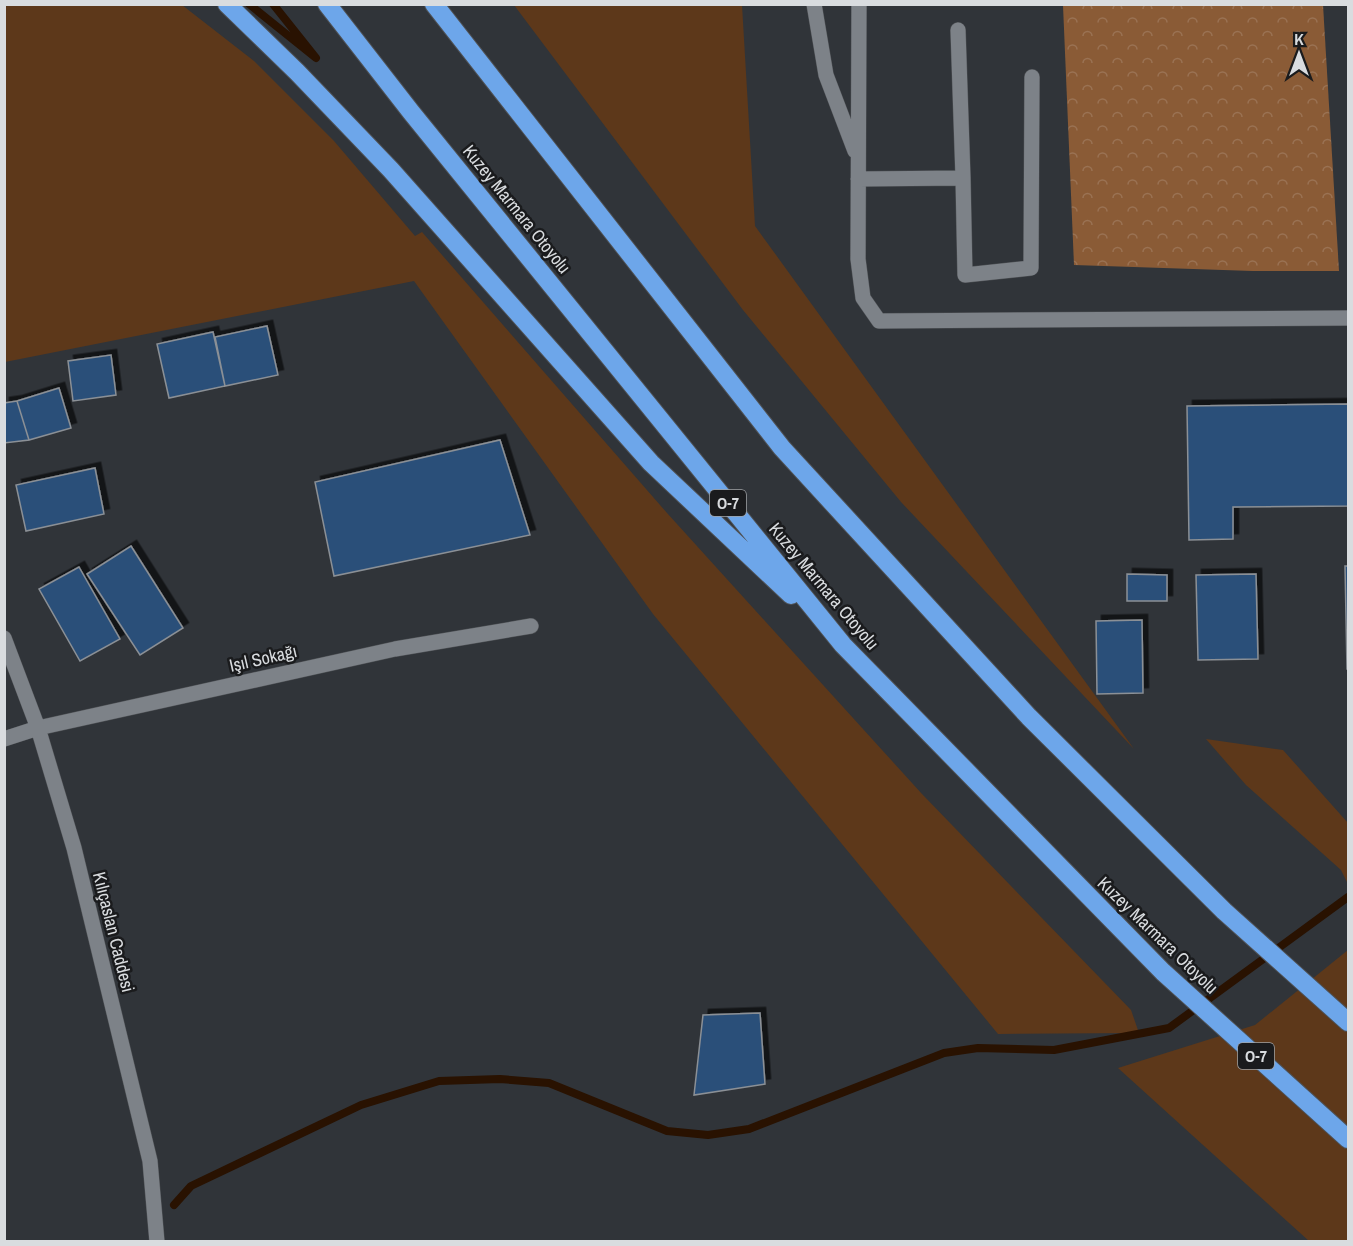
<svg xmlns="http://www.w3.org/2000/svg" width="1353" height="1246" viewBox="0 0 1353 1246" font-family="'Archivo Narrow',sans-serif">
	<defs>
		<pattern id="forest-crowns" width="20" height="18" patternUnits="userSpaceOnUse" patternTransform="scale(1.5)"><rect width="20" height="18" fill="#8a5b36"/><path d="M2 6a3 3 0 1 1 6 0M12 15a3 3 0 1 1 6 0" fill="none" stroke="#9a7253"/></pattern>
		<filter id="shadow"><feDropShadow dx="5.5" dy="-5.5" stdDeviation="0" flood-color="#0009"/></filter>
	</defs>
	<rect width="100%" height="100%" fill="#303439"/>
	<path fill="#5d381a" d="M5 4 182 5 254 61 334 141 415 236 422 232 667 513 922 794 1131 1010 1139 1033 998 1034 653 614 414 281 5 362Z
		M514 5H742L755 226 1134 749 901 502 743 310Z
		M1206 739 1283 750 1348 823V884L1341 870 1246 785Z
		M1348 950V1241H1309L1118 1068 1255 1025Z"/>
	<path fill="url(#forest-crowns)" d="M1063 5H1323L1339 271H1253L1074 265Z"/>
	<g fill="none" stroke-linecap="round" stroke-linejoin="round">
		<path stroke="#291201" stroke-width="8" d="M249 4 316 58 273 4
			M174 1205 191 1186 361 1105 439 1081 500 1079 549 1083 667 1131 708 1135 749 1129 944 1053 978 1048 1054 1050 1169 1028 1348 897"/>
	</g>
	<path fill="#2c5079" stroke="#8b9096" stroke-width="1.5" filter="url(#shadow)" d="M267 326 278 375 225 386 215 337Z
		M213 332 225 386 169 398 157 344Z
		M111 355 116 395 73 401 68 361Z
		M59 388 71 428 29 440 17 401Z
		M17 401 29 440 4 443V403Z
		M1348 404V506L1233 507V539L1189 540 1187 406Z
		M500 440 530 535 334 576 315 482Z
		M95 468 104 514 26 531 16 485Z
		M131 546 183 628 140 655 87 574Z
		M1345 566H1348V669H1347Z
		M79 567 120 639 80 661 39 589Z
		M1127 574 1167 575V601H1127Z
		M1256 574 1258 659 1198 660 1196 575Z
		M1142 620 1143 693 1097 694 1096 621Z
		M760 1013 765 1084 694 1095 703 1015Z"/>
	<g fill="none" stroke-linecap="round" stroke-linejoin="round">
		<defs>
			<path id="minor" d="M814 4 826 75 855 151
				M859 4 858 259 863 298 879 321 1348 318
				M963 178 965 275 1031 268 1032 77
				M858 179 963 178 958 30
				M4 638 38 728 74 848 150 1161 157 1242
				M4 739 38 728 395 649 531 626"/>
			<path id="highway" d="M227 4 297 72 391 170 651 463 791 595
				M327 4 411 112 843 645 1163 972 1348 1139
				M434 4 782 448 1029 717 1224 911 1348 1022"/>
		</defs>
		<use href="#minor" stroke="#4e5155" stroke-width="16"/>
		<use href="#highway" stroke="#4e5155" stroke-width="20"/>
		<use href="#minor" stroke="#7d8288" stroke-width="15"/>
		<use href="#highway" stroke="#6da6ea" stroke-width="18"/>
	</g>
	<g text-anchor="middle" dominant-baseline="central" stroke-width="5" stroke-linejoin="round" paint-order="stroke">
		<g fill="#1a1b1d" stroke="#a0a2a5" stroke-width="1.5">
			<rect x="710" y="490" width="36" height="26" rx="4.5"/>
			<rect x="1238" y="1043" width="36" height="26" rx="4.5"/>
		</g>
		<g font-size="16" font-weight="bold" fill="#d9dcdf">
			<text x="728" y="503">O-7</text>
			<text x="1256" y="1056">O-7</text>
		</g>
		<g font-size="18" fill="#d9dcdf" stroke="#1a1b1d">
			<text transform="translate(517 209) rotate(51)">Kuzey Marmara Otoyolu</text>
			<text transform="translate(824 586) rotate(50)">Kuzey Marmara Otoyolu</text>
			<text transform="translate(263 658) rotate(-13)">Işıl Sokağı</text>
			<text transform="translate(114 932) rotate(76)">Kılıçaslan Caddesi</text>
			<text transform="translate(1158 935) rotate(44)">Kuzey Marmara Otoyolu</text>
		</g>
	</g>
	<rect width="1353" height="1246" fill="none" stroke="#d9dcdf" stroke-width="12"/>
	<g transform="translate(1299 54)" stroke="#1a1b1d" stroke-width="4.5" paint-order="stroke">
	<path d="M0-4.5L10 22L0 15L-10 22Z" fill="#d9dcdf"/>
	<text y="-9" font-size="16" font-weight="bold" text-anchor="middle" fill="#d9dcdf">K</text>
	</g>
</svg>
